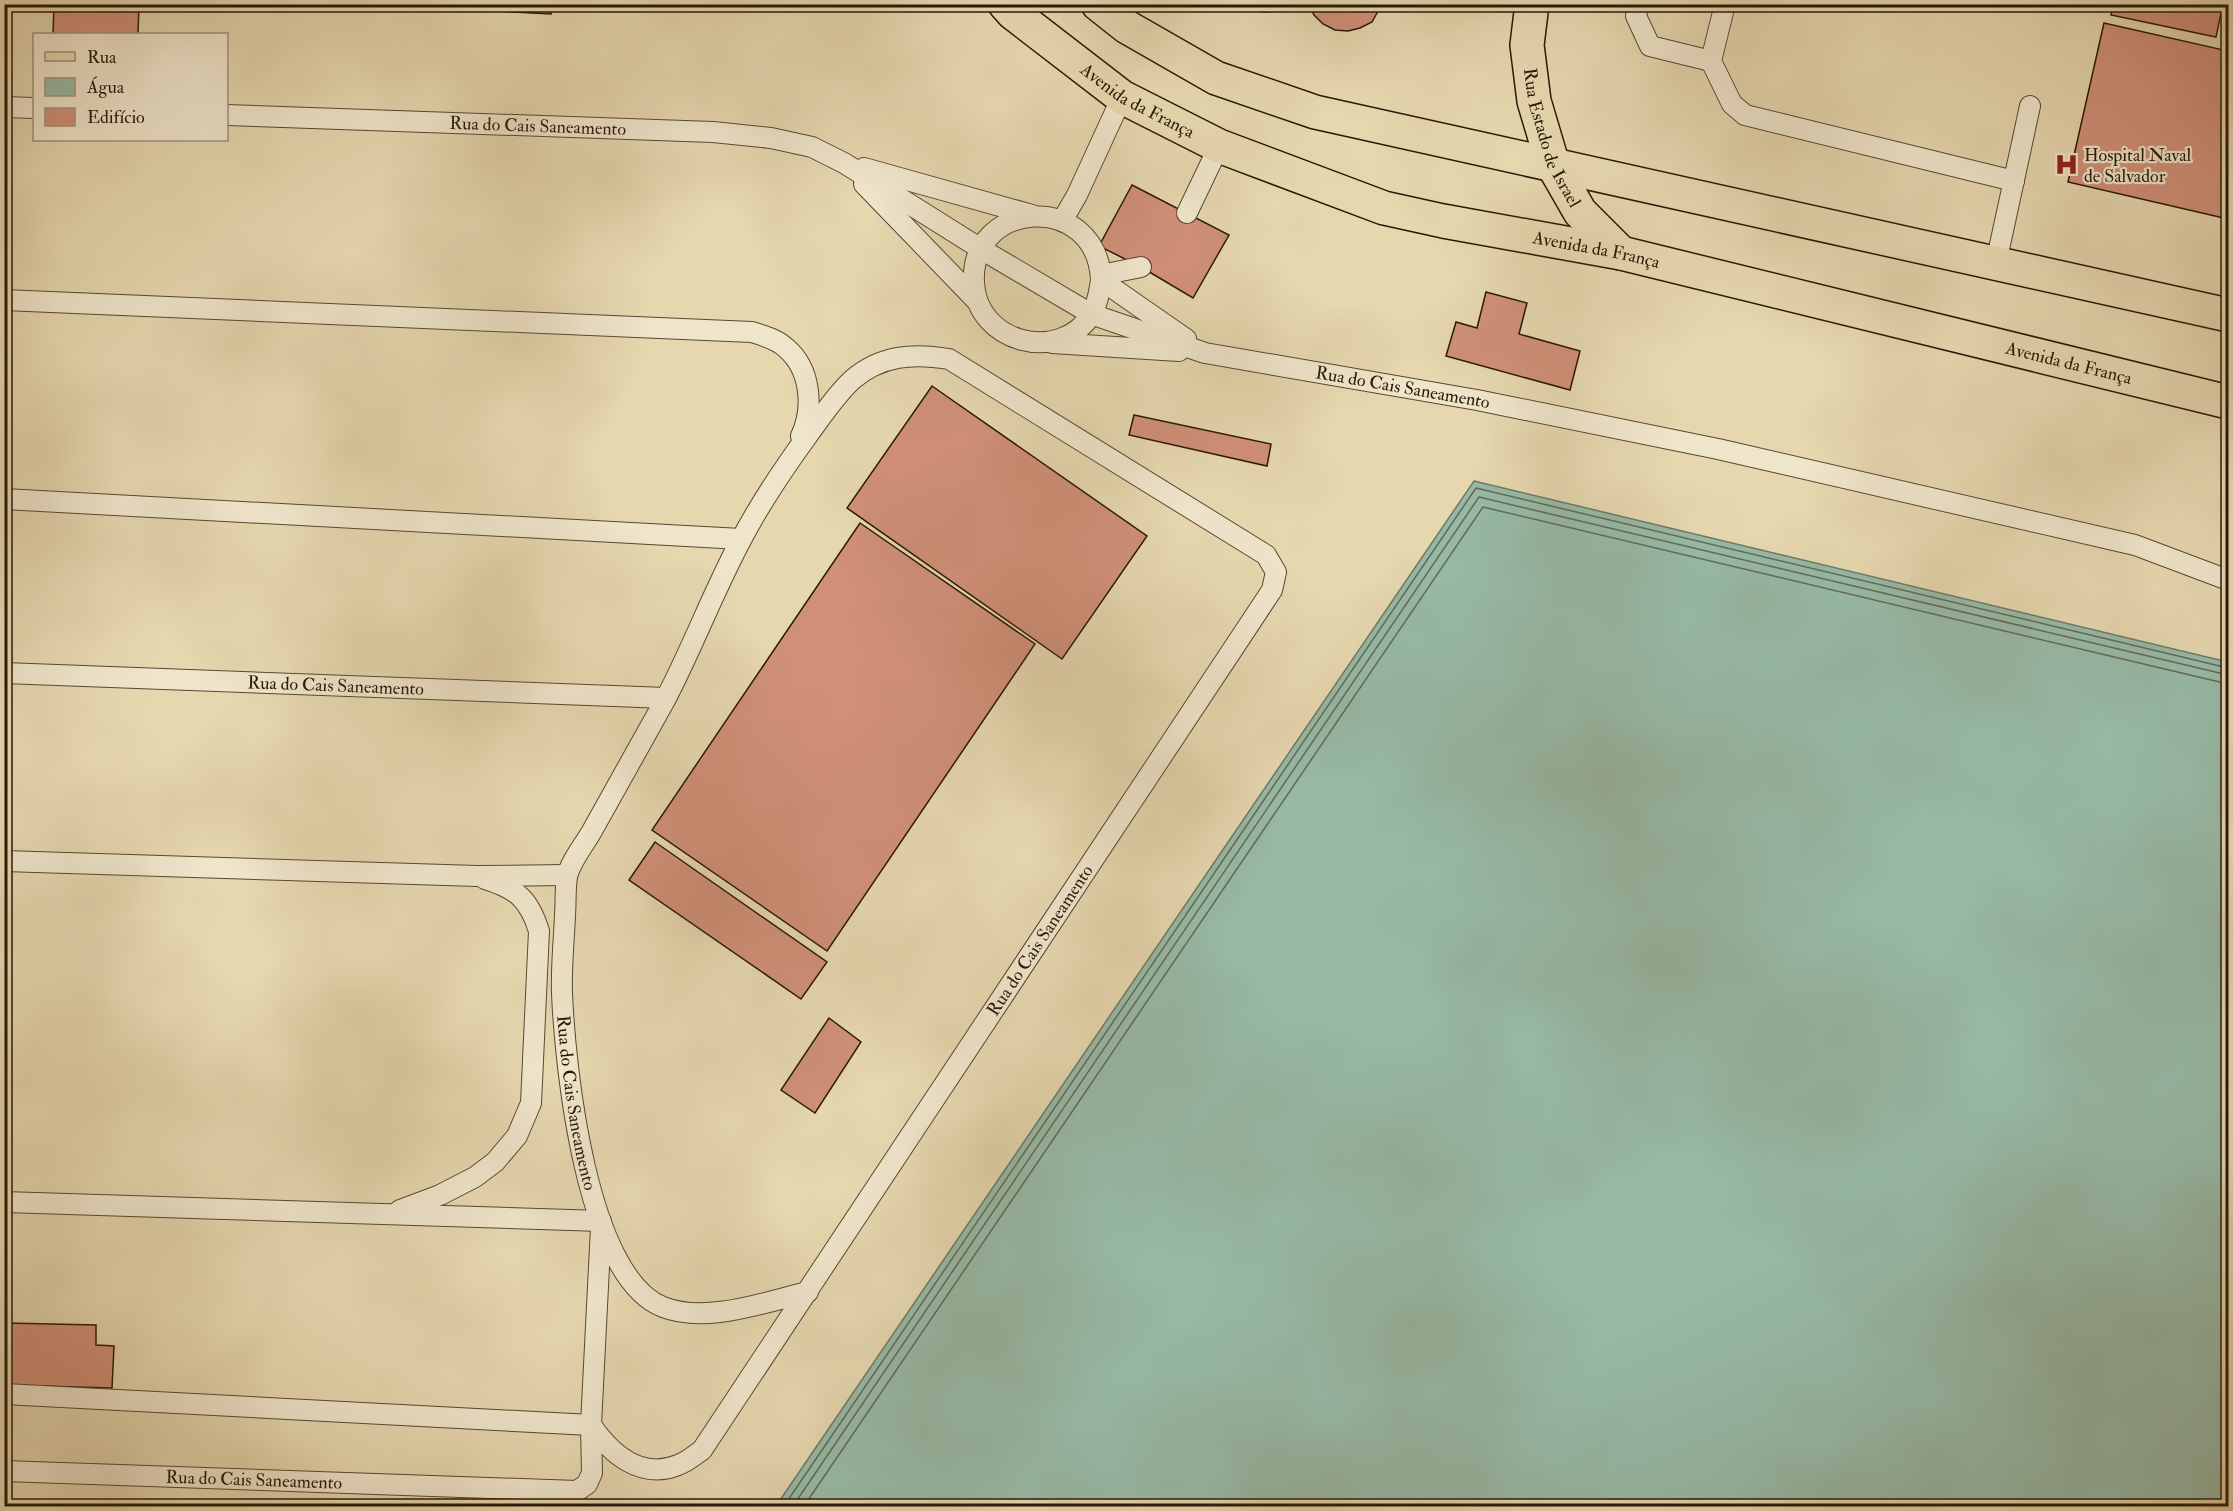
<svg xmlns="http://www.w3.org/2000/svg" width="2233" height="1511" viewBox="0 0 2233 1511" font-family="'IM FELL Double Pica',serif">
	<rect width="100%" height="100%" fill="#e6d7af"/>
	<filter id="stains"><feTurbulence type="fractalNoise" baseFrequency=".00333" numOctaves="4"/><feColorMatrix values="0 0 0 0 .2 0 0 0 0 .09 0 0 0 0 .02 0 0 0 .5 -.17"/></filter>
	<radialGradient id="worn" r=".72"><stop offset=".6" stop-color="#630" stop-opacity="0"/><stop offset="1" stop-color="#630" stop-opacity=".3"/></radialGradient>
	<path fill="#97baa7" stroke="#6b7a67" stroke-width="1.5" d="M1474 481 2228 662V1506H776Z"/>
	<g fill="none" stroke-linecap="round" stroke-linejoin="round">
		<path stroke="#606a57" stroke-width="1.5" d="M784 1506 1476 488 2228 668
			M793 1506 1479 497 2228 675
			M804 1506 1483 507 2228 684"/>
	</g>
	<path fill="#d09078" stroke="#281907" stroke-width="1.5" d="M54 4H139L138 34H53Z
		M360 4H552L551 14Z
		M1242 4H1288L1280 10 1267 12 1254 11Z
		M1309 4H1382L1372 22 1360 28 1348 31 1335 30 1323 24 1314 15Z
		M2113 4H2223L2216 37 2111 15Z
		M2104 23 2228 51V219L2068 182Z
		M1132 185 1229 235 1193 298 1141 267 1099 246Z
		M1486 292 1527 303 1519 334 1580 351 1570 390 1446 356 1456 322 1477 328Z
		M932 386 1147 536 1062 659 847 508Z
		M1134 415 1271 444 1267 466 1129 435Z
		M860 523 1035 644 827 951 652 830Z
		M655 842 827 962 801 999 629 880Z
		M829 1018 861 1042 815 1113 781 1090Z
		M4 1074H6L5 1129H4Z
		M6 1323 96 1325V1345L114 1346 112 1388 5 1385Z"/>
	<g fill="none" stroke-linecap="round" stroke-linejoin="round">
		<defs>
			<g id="lane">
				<path d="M1638 4 1636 16 1650 46 1711 61"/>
				<path d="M1725 4 1711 61 1732 104 1745 115 2014 181"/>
				<path d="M4 107 34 108"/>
				<path id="s1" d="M226 115 713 132 771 138 812 147 844 163 981 249 1091 314 1205 353 1477 400 1718 449 2135 545 2228 580"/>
				<path d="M864 168 1032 215"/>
				<path d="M864 184 977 301"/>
				<path d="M1187 213 1219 146"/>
				<path d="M1062 221 1077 195 1122 97"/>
				<path d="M1996 263 2030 106"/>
				<path d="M1101 275 1141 267"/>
				<path d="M1101 280C1099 292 1098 304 1091 315 1059 364 977 343 974 283 969 199 1097 191 1101 280L1186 339"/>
				<path d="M4 300 752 332C764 336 777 339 786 348 811 369 814 408 801 436"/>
				<path d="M1052 343 1179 351"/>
				<path d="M4 499 741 539"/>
				<path id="s2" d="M4 673 666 698"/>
				<path d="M4 861 477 876 567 875"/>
				<path d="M4 1202 601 1221"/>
				<path d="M400 1210 440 1195 475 1177 495 1162 517 1136 531 1103 539 931C529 899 517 889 485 879"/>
				<path id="s3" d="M4 1394 591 1425C611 1454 641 1480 678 1465 687 1462 695 1455 702 1450L1272 590 1276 572 1266 555 949 359C913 353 881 355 852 380 835 396 822 416 808 435 784 468 761 502 742 538 713 592 692 649 664 702 640 745 616 788 592 831 584 845 570 862 567 877 565 889 566 903 565 915 564 941 561 967 562 993 565 1066 586 1277 663 1307 706 1324 765 1302 808 1292"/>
				<path id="s4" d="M4 1471 577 1491 587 1484 592 1473 591 1425 601 1227"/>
			</g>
			<g id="primary">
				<path id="s5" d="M1005 4 1013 13 1122 97 1219 146 1384 208 1443 221 1621 253 2228 402"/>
				<path d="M1098 4 1127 27 1216 78 1315 112 2228 315"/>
				<path id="s6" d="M1532 4 1527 45 1534 101 1553 165 1580 212 1621 253"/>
			</g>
		</defs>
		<use href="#lane" stroke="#584831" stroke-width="22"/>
		<use href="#primary" stroke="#281907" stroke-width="36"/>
		<use href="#lane" stroke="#efe5cb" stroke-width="20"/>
		<use href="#primary" stroke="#e6d7af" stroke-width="33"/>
	</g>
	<defs>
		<symbol id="hospital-bare" viewBox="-9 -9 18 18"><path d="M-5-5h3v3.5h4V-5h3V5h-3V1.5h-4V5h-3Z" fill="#8f2418" stroke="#efe5cb" stroke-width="2.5" paint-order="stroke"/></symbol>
	</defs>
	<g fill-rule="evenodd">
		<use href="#hospital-bare" x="2050" y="148" width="33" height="33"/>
	</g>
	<g text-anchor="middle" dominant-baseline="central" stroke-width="4.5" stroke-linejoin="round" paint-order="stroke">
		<g font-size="18" fill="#281907" stroke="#efe5cb">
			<text stroke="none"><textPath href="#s5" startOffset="165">Avenida da França</textPath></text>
			<text stroke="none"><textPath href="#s1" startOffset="312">Rua do Cais Saneamento</textPath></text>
			<text stroke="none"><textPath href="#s6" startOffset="138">Rua Estado de Israel</textPath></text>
			<text stroke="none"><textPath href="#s5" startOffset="651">Avenida da França</textPath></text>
			<text stroke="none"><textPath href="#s5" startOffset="1137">Avenida da França</textPath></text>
			<text stroke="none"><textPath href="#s1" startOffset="1234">Rua do Cais Saneamento</textPath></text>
			<text stroke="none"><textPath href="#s2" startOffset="332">Rua do Cais Saneamento</textPath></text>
			<text stroke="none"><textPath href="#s3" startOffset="1332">Rua do Cais Saneamento</textPath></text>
			<text stroke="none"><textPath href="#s3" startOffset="3068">Rua do Cais Saneamento</textPath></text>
			<text stroke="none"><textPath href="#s4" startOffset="250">Rua do Cais Saneamento</textPath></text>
		</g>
		<g font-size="18" fill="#281907" stroke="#efe5cb" text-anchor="start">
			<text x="2084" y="155">Hospital Naval<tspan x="2084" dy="21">de Salvador</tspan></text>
		</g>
	</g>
	<rect width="2233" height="1511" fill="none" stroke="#e6d7af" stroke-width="24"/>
	<rect x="6" y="6" width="2221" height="1499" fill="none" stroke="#281907" stroke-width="3"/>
	<rect x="12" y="12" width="2209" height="1487" fill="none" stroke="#281907" stroke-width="1.5"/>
	<rect x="33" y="33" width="195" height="108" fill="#efe5cb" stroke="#9f937d" stroke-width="1.5"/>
	<rect x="45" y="52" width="30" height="9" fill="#e6d7af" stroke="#9f937d" stroke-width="1.5"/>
	<text x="87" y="63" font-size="18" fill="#281907">Rua</text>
	<rect x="45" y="78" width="30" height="18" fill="#97baa7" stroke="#9f937d" stroke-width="1.5"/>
	<text x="87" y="93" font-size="18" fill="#281907">Água</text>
	<rect x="45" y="108" width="30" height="18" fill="#d09078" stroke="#9f937d" stroke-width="1.5"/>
	<text x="87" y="123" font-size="18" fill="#281907">Edifício</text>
	<rect width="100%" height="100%" filter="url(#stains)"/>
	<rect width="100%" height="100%" fill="url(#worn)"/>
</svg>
